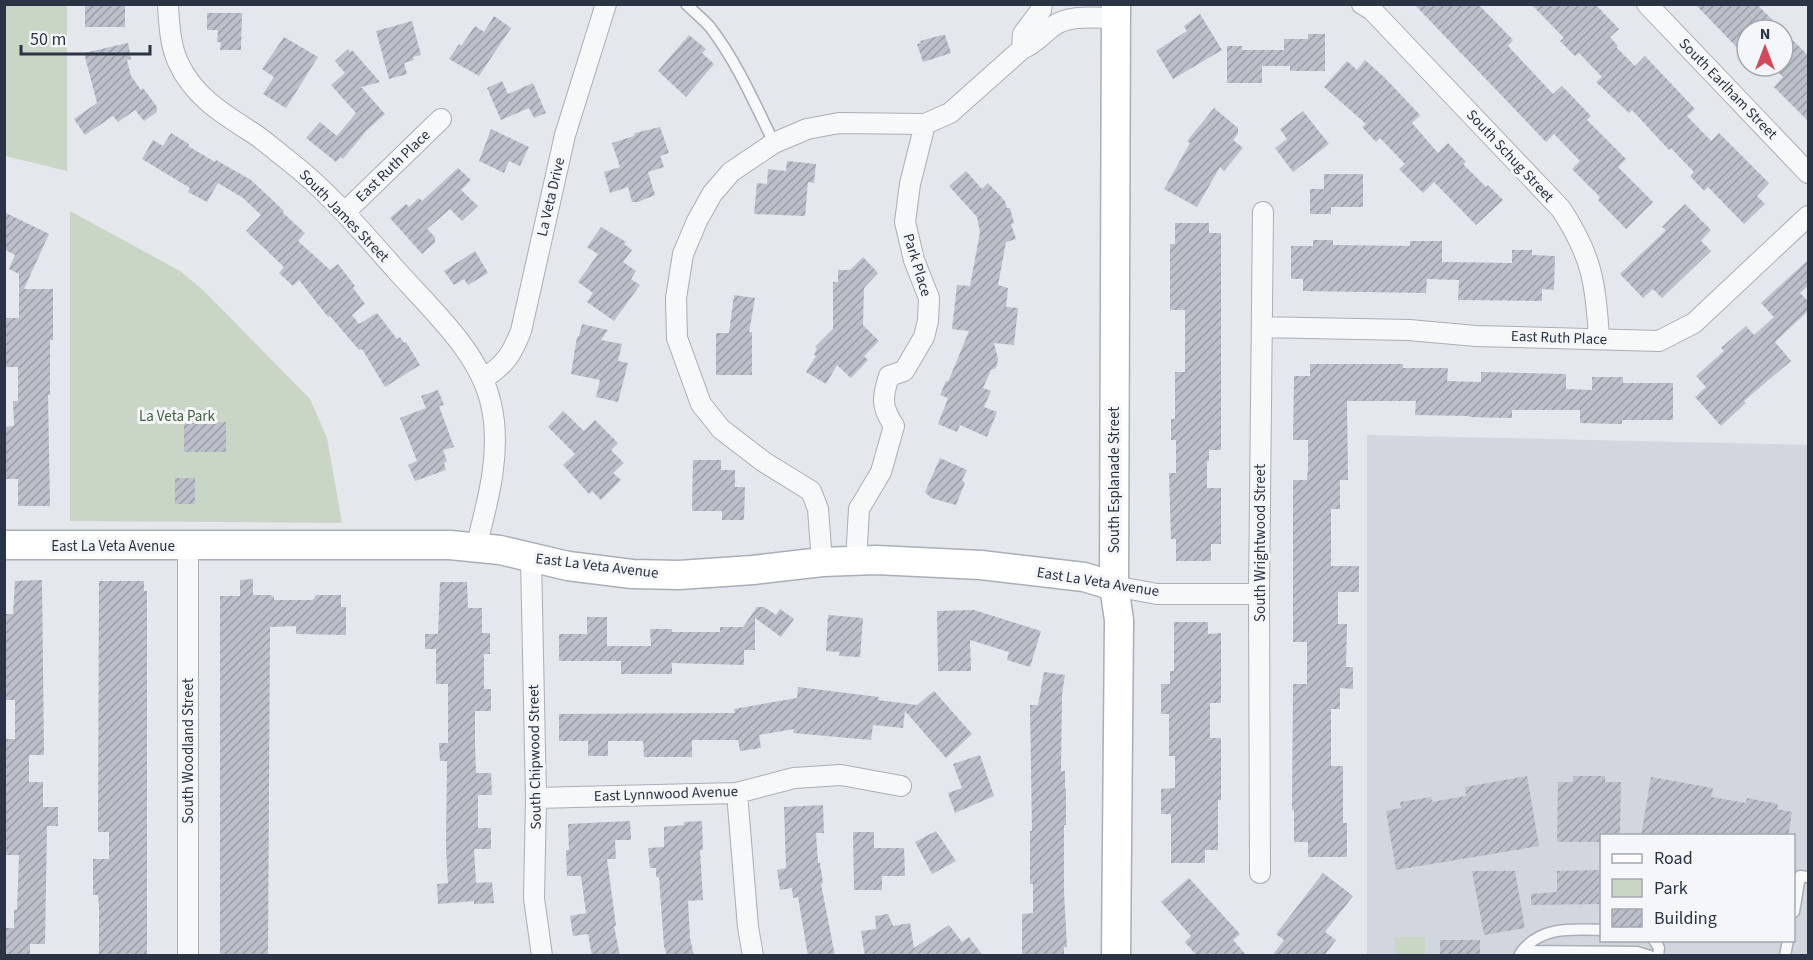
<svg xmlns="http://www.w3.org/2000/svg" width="1813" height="960" viewBox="0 0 1813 960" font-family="'Source Sans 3',sans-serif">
	<defs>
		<pattern id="building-hatch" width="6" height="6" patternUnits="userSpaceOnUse" patternTransform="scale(1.5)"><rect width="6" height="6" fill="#bbc0ca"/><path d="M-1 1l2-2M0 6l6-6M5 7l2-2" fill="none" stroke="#989da6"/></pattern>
	</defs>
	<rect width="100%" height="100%" fill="#e4e7ec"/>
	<path fill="#d2d6de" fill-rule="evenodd" d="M1367 435 1808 445V955L1367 956ZM1602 836H1794V940H1602Z"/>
	<path fill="#c9d6c5" d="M5 4 67 5V171L5 156Z
		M70 211 180 271 204 291 310 399 327 438 342 523 70 521Z
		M1395 937H1425V955H1395Z"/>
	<path fill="url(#building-hatch)" d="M125 4V27H85V5Z
		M1414 4H1478L1513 40 1508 46 1553 94 1562 86 1591 116 1587 120 1626 159 1618 167 1653 202 1626 229 1598 200 1600 197 1572 169 1580 161 1554 134 1546 142Z
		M1531 4H1595L1619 29 1610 37 1618 46 1616 47 1635 66 1645 56 1695 109 1687 116 1711 141 1719 133 1769 183 1757 196 1765 204 1744 224 1708 187 1704 191 1690 176 1694 172 1671 148 1669 150 1632 110 1629 113 1596 82 1602 77 1579 53 1575 56 1560 41 1564 38Z
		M1695 4H1757L1782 30H1747V58Z
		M207 13H242L241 50H220L221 42H217L218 30H207Z
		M1200 14 1222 50 1173 79 1156 51 1187 31 1184 26Z
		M494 16 511 28 479 76 449 59 459 44 461 46 475 26 484 32Z
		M412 21 421 55 413 57 414 60 404 63 407 74 389 79 376 31Z
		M1783 31 1809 56V122L1774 87 1783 77 1772 66H1783Z
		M1308 34H1325V71H1290V66H1262V83H1227V46H1242V50H1284V39H1308Z
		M689 35 706 49 702 53 714 64 686 97 658 71Z
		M942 35H945L951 53 923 62 917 44 921 43 920 41Z
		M284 37 318 57 286 108 263 94 274 77 262 69Z
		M128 43 131 59 127 60 131 76 141 90 143 88 157 107V112L144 121 135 110 118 122 113 116 85 135 74 119 97 103 84 53Z
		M348 49 350 52 352 50 380 82 361 87 385 114 367 130 343 159 341 157 336 162 306 138 320 122 337 136 356 113 331 85 345 73 335 61Z
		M1365 60 1385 78 1420 115 1412 123 1438 153 1448 143 1466 162 1463 164 1486 187 1488 185 1503 200 1476 225 1434 182 1423 193 1399 169 1405 164 1380 138 1376 142 1362 127 1366 124 1324 87 1347 61 1357 70Z
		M502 81 508 94 533 83 546 113 534 118 529 108 501 120 487 88Z
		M1214 108 1238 128V134L1233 140 1243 148 1224 171 1220 167 1197 207 1164 189 1190 143 1187 141Z
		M1303 111 1329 144 1293 172 1275 148 1287 139 1280 129Z
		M660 127 669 153 660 156 664 167 648 172 655 195 638 202H632L628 187 610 193 604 172 620 167 612 143 634 136 635 133Z
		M491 129 529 147 520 166 509 161 504 173 479 161Z
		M171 133 189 144 188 146 215 162 216 160 251 180 284 211 282 212 305 233 298 241 330 270 338 264 355 286 353 288 365 304 352 315 359 324 377 313 397 339 400 337 404 343 406 342 420 365 385 387 362 349 359 350 330 316 328 317 299 280 293 286 279 273 284 267 246 231 261 215 243 198 218 183 207 202 188 192 190 188 142 159 153 140 163 146Z
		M787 161 816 164 814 183 808 182 805 216 754 214 757 183 767 184 768 169 786 171Z
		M458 168 471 180 461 190 478 206 462 221 450 209 427 229 435 237V242L422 254 390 218 406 204 409 207 419 198 422 201Z
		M966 171 982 189 988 183 1005 201 1007 208H1010L1014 223 1011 224 1016 239 1006 242 998 285 1008 288 1006 307 1018 308 1014 345 994 343 998 359 996 368 991 370 983 388 991 391 984 407 997 412 987 437 960 425 957 432 938 424 948 398 940 395 946 381 948 382 969 331 952 329 957 285 970 286 980 232 977 217 949 186Z
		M1324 174H1363V207H1331V214H1310V189H1324Z
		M1685 204 1711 230 1701 241 1711 251 1662 298 1653 289 1643 298 1620 274 1666 230 1662 227Z
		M4 212 49 234 24 289H53V340H50V395H48L50 506H18V479H4V427L14 426 13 401H18V367H4V318H19V274L9 269 15 255 4 249Z
		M1175 223H1209V233H1221V450H1209V461H1207V488H1221V544H1211V561H1176V539H1171L1169 473H1176V440H1171V419H1175V372H1185V310H1170V244H1175Z
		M601 227 626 242 624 244 632 250 623 262 636 271 631 279 640 285 614 321 587 302 593 293 578 282 598 254 587 247Z
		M1313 240H1333V245L1410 246V241H1442V262L1512 263V250H1532V255L1555 256 1554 290 1542 289V301L1458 300 1459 280 1427 279 1426 293 1303 291V279H1291V246H1313Z
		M475 251 488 273 468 285 464 279 454 285 444 271Z
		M863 257 878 273 864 288 863 325 879 341 864 356 868 360 851 378 837 365 826 384 806 372 816 356 814 354 817 349 815 347 833 329V282H838V270H850Z
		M1809 259V285L1800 293 1809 302V310L1775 342 1791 361 1744 401 1746 403 1721 426 1695 397 1706 387 1696 376 1724 351 1721 348 1746 326 1754 335 1774 317 1761 303Z
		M734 295 755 298 749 332H752V375H716V333H729Z
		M582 324 608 330 601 340 622 344 618 361 628 363 618 402 596 397 600 380 571 374 577 337 579 336Z
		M1310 364H1403V368H1448L1447 381 1481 382V372L1566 374V389L1592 390V377H1623V383H1673V420H1622V424L1580 423V410H1512V418L1469 417V416L1415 415 1416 401H1347L1348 480H1340V509H1331V566H1359V592H1338V624H1347L1346 667H1353V689L1340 688V709H1331V766H1343V823H1347V857H1308V842H1294V810H1292L1293 684H1307V642H1293V480H1307L1308 467V440H1293L1294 376H1310Z
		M438 390 444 405 439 406 454 447 443 450 447 461 444 463 446 470 415 481 408 465 417 461 400 418 426 408 421 396Z
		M563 411 584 431 595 420 618 443 611 450 624 463 613 473 621 480 601 500 592 491 589 494 563 465 575 454 548 427Z
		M184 422H226V452H184Z
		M940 458 967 470 962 480 965 483 956 505 931 498 925 492Z
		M693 460H721V470H735V487H745L744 520H722V511H692Z
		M175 478H195V504H175Z
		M253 579V595H271L274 597V600H313L316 595H341V607H346V635L296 634V626L270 627 268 956H220V596H240V580Z
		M42 580 44 755H29V782H43V807H58V826H47L45 944H30V954H4V928H14V910H17L19 855H4V739H15V700H4V614H13L15 581Z
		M99 581H144V591H147V956H99V905L98 895H93V859H109V832H98Z
		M440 582H467L468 608H482V633H490V654H484V689H491V711H475V743L476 773H491L492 795H478V828H491V849H474L476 883 492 882 494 903 474 904V901L438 904 437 884 448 883 446 848 447 761H440L439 743H448V684H436V649H425V634H438Z
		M757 607H764L776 615 780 609 794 619 781 637 755 618V650H744V665L672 663V674H621V661H559V634H587V617H607V646H651L650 629H672V632H720V627H743Z
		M974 610 1041 631 1030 667 1007 660 1009 652 970 640 971 671H938L937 611Z
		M828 615 863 618 860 657 839 656 840 652 826 651Z
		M1174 622H1208V634L1221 633V703H1210V738H1221V800H1218V850H1205V863H1171V814H1161V789L1175 788V756H1169V714H1161V684H1170V671H1174Z
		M1044 672 1065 675 1062 694 1061 771H1065V789H1066V825H1064V892L1067 947H1064V956H1022V914L1033 913V884H1030V831H1032L1030 705H1038Z
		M798 687 879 697 878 700 917 705 934 691 972 734 946 758 905 711 903 728 873 725 871 740 793 733 794 729 759 735 761 748 740 751 738 740H692V757H644L643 741H608V756H588V741H559V714L735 713 734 709 797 698Z
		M980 755 994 796 955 813 948 793 962 788 953 764Z
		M1527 776 1539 846 1396 870 1386 811 1401 808 1400 802 1431 797 1432 802 1466 796 1465 787Z
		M1573 776H1605V782H1621L1620 836H1602V842H1557L1558 782H1573Z
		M1651 777 1713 788 1711 797 1746 803 1747 798 1778 804 1777 809 1792 812 1788 836H1641Z
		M823 805 824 833H816L818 863H820L823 883 821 884 835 956H808L798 897 793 898 792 888 780 890 777 870 786 868 784 807Z
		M630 821 631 840H615L616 859H607L616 926H614L620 956H592L588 934 573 936 570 916 586 913 581 876H567L566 850H569L568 824Z
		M702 821 703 850H700L703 900 688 901 690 938 694 956H667L664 946 659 877H656V868H650L648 848 664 847V827L684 825V822Z
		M936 831 956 861 932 874 915 842Z
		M853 832H874V848H904L905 876H882V890H854Z
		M1602 870V904L1531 905V894L1557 892V871Z
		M1472 871H1515L1525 928 1484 935Z
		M1323 873 1353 896 1325 932 1336 940 1324 956H1272L1284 940 1276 934Z
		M1189 878 1240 934 1233 940 1247 956H1197L1185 942 1191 936 1161 902Z
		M888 914 893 926 910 923 914 948 949 925 962 942 969 937 983 956H865L861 931 876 929 875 916Z
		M1440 940H1480V956H1440Z"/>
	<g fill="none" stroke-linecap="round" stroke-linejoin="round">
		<defs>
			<path id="lane" d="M686 4C694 12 703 19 710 27 737 62 755 104 774 143
				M1794 912 1800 876 1808 877
				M1654 940 1659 948 1658 956
				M1522 951 1637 952 1650 956
				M1520 954C1539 926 1572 929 1602 930
				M1785 956 1788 940"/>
			<path id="street" d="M168 4C169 23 170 45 178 62 193 96 223 114 253 133 265 141 277 152 289 161 330 193 363 233 397 271 431 309 480 353 491 404 502 451 488 501 476 547
				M1362 4 1372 10 1561 209C1592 256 1596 284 1599 339
				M1647 4 1808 173
				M1022 49 1023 34 1041 10 1042 4
				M345 212 441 119
				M1262 327 1409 330 1476 336 1659 341 1694 323 1808 216
				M483 379C505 365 512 354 521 331L565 135 606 4
				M188 546V956
				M531 559 536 798 534 898 542 956
				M856 560 859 509 881 472 894 426C881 406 882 398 889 376L904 371 924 337 928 321 929 298 914 260 905 222 910 184 925 124
				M822 562 818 509 811 491 764 462 721 429 701 404 677 338 676 298 683 254 697 221 712 194 731 172 774 143 807 129 839 123 925 124 950 113 1022 49C1036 43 1040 36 1052 27 1068 14 1096 18 1116 18
				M1114 586 1157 594H1259
				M737 793 748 927 753 956
				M536 798 737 793 794 778 841 775 901 786
				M1260 873 1259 594 1263 212"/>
			<path id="secondary" d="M4 545H450L500 550 568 566 632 574 679 575 753 570 822 562 876 560 981 565 1084 577 1114 586
				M1116 956 1119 620 1114 586 1116 4"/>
		</defs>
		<use href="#lane" stroke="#a9aeb7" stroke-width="13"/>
		<use href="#street" stroke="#a9aeb7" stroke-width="22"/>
		<use href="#secondary" stroke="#a9aeb7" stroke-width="31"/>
		<use href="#lane" stroke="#f7f8fa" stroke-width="10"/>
		<use href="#street" stroke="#f7f8fa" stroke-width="20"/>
		<use href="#secondary" stroke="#fff" stroke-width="28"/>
	</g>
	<g text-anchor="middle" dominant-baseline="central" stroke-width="6" stroke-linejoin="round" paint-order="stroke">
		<g font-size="15" fill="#2b3445" stroke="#f4f6f9">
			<text transform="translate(1728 89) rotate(46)">South Earlham Street</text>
			<text transform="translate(1510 156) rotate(47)">South Schug Street</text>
			<text transform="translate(393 166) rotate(-44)">East Ruth Place</text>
			<text transform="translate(551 197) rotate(-77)">La Veta Drive</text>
			<text transform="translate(344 216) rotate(46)">South James Street</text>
			<text transform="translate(917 265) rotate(73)">Park Place</text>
			<text transform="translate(1559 338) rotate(2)">East Ruth Place</text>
			<text transform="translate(1114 480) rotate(-90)">South Esplanade Street</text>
			<text transform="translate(1260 543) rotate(-90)">South Wrightwood Street</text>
			<text x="113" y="546">East La Veta Avenue</text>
			<text transform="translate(597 566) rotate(7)">East La Veta Avenue</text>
			<text transform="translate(1098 582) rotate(9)">East La Veta Avenue</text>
			<text transform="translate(188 751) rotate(-90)">South Woodland Street</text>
			<text transform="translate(535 757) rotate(-91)">South Chipwood Street</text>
			<text transform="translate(666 794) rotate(-2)">East Lynnwood Avenue</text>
		</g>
		<g font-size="15" fill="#3f6138" stroke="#f4f6f9">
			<text x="177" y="416">La Veta Park</text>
		</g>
	</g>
	<rect width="1813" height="960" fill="none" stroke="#2b3445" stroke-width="12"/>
	<rect x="1600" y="834" width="195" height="108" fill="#f4f6f9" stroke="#a4a8b1" stroke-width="1.5"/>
	<rect x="1612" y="854" width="30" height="9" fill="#ffffff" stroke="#a4a8b1" stroke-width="1.5"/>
	<text x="1654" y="864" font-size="18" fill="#2b3445">Road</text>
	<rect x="1612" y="879" width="30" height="18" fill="#c9d6c5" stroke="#a4a8b1" stroke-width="1.5"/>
	<text x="1654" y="894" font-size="18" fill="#2b3445">Park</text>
	<rect x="1612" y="909" width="30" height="18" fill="url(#building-hatch)" stroke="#a4a8b1" stroke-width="1.5"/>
	<text x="1654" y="924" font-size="18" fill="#2b3445">Building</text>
	<g transform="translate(1765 48)"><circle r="28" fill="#f4f6f9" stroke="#a4a8b1" stroke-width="1.5"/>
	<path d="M0-4.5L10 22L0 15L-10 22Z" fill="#d1495b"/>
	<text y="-9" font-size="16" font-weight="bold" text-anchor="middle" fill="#2b3445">N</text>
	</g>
	<path d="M21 45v9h129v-9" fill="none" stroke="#2b3445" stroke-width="3"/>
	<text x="30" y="45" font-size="18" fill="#2b3445" stroke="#f4f6f9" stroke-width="4.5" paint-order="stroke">50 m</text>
</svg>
